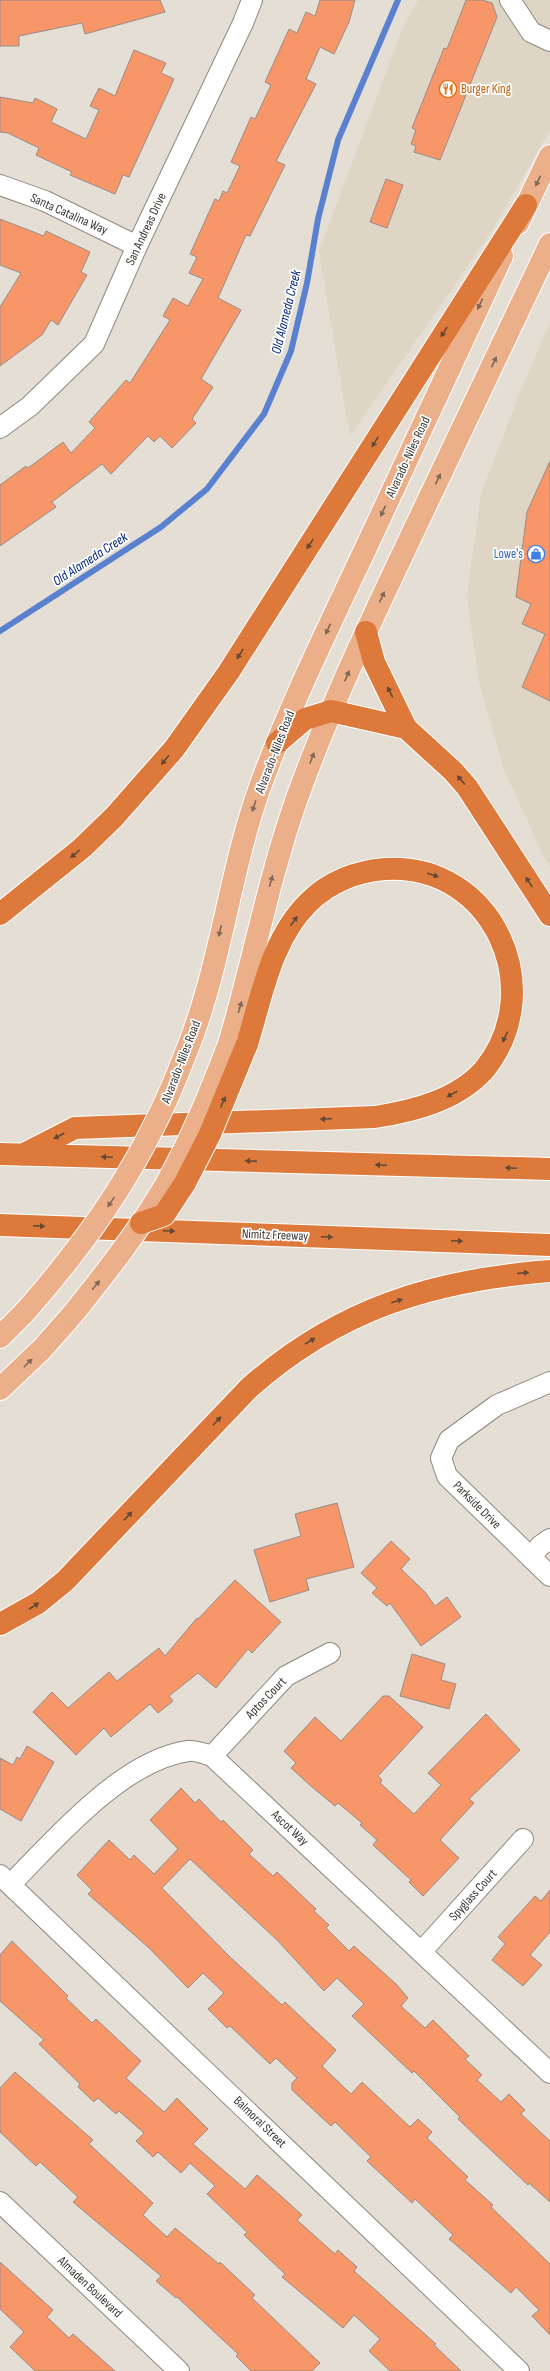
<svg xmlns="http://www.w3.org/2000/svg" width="550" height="2371" viewBox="0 0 550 2371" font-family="'Sofia Sans Condensed',sans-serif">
	<rect width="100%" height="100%" fill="#e4ded5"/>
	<path fill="#dfd5c5" d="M418 0H550V130L490 234 350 436 319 251 403 27Z
		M550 323V866L543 855 504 770 479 683 467 596 481 494 520 392Z"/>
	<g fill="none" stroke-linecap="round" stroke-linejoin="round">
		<path stroke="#5a80d0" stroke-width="6" d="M0 631 161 527 207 489 264 414 291 351 307 283 318 219 338 140 398 0"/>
	</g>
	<path fill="#f69669" stroke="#988d89" d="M0 0H160L165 12 85 34 82 23 19 36V46H0Z
		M320 0H355L349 22 334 54 320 47 306 79 316 84 276 161 285 165 250 236 246 235 218 298 241 310 201 379 213 387 192 419 196 423 172 448 160 436 154 442 148 436 111 474 102 464 52 502 56 507 0 546V485L26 466 28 468 63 442 71 453 95 428 89 422 126 380 130 383 170 320 163 316 173 298 188 306 203 279 189 273 197 257 190 254 215 199 219 201 223 191 227 193 240 166 231 162 251 117 255 119 271 85 265 82 289 29 297 33 306 12 315 16Z
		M466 0H482L492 3 497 17 440 160 414 152 416 146 411 144 416 130 412 128 444 48 447 49Z
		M134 50 166 63 161 73 174 79 129 177 123 175 115 194 70 175 72 172 36 155 39 148 8 133 0 132V97L33 103 35 98 57 109 51 122 86 139 99 110 90 106 99 88 115 96Z
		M386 179 403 185 387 228 370 222Z
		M0 219 44 236 46 231 90 252 81 272 87 275 58 325 51 320 42 335 0 366V307L21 273 0 265Z
		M550 461V701L522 687 545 634 522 624 531 604 516 597 527 512Z
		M337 1503 354 1567 306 1579 309 1590 270 1602 254 1550 301 1536 295 1514Z
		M391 1541 410 1559 401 1569 425 1592 435 1606 447 1597 461 1617 421 1646 390 1603 387 1606 372 1593 377 1588 361 1573Z
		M235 1580 281 1622 252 1653 248 1649 216 1688 198 1673 169 1696 173 1701 158 1713 150 1704 111 1737 104 1728 76 1755 33 1712 52 1692 68 1708 109 1672 117 1681 159 1648 165 1656 197 1618 198 1619Z
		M412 1654 445 1664 441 1680 456 1684 449 1709 400 1696Z
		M383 1696H389L423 1727 378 1776 382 1780 380 1783 414 1814 441 1785 428 1773 486 1714 520 1750 469 1799 474 1803 440 1840 459 1858 423 1896 409 1882 411 1880 373 1845 377 1840 360 1825 362 1823 338 1803 335 1806 312 1787 291 1768 296 1763 284 1751 315 1717 341 1741Z
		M27 1746 54 1762 21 1821 0 1809V1758L13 1765 17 1757 20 1759Z
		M181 1788 195 1803 199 1799 221 1822 223 1820 253 1850 249 1854 273 1876 277 1872 316 1909 314 1911 329 1925 326 1928 349 1951 354 1946 396 1984 408 1998 401 2006 425 2028 433 2020 469 2056 465 2059 482 2075 477 2080 501 2102 509 2094 525 2110 521 2114 550 2141V2202L529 2183 528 2185 458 2119 460 2117 414 2071 412 2073 352 2016 364 2004 337 1978 324 1991 277 1940 190 1859 162 1888 229 1956 282 2005 285 2002 336 2050 322 2066 351 2094 362 2082 410 2127 418 2119 432 2132 427 2138 468 2177 465 2180 493 2205 491 2207 550 2264V2335L532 2316 539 2310 516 2287 511 2293 469 2256 449 2239 453 2235 415 2199 412 2203 367 2161 371 2157 335 2122 331 2126 292 2090V2083L297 2078 276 2058 270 2064 230 2026 227 2028 208 2009 224 1993 203 1973 188 1988 149 1948 88 1894 92 1890 77 1875 109 1840 130 1860 134 1855 154 1874 178 1849 150 1820Z
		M550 1890V1932L530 1955 542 1965 523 1986 492 1960 505 1944 498 1937 535 1896 541 1901Z
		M12 1941 68 1996 66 1998 92 2023 96 2019 141 2061 126 2078 164 2112 177 2098 208 2129 193 2144 245 2189 257 2175 281 2196 302 2215 297 2220 335 2254 338 2250 357 2267 354 2271 436 2344 434 2345 461 2371H390L369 2351 380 2339 354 2315 343 2328 282 2277 285 2274 244 2235 247 2232 207 2194 215 2186 190 2163 181 2173 158 2152 153 2157 136 2141 144 2133 119 2111 116 2114 98 2098 94 2102 78 2087 80 2084 39 2044 44 2040 0 2001V1955Z
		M15 2072 93 2140 89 2144 153 2203 143 2215 167 2237 175 2228 219 2264 220 2262 255 2295 252 2298 320 2363 312 2371H251L236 2356 238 2354 177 2297 176 2298 156 2281 161 2276 73 2202 78 2197 40 2162 36 2166 0 2132V2088Z
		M0 2262 53 2310 47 2317 69 2338 73 2334 115 2371H35L10 2347 24 2332 0 2309Z"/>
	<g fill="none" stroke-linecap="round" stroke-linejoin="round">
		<defs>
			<path id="minor" d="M510 0 531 32 550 41
				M0 185 45 201 137 246
				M0 428 30 406 94 344 137 246 243 23 252 0
				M550 1382 497 1405 449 1440 441 1458 447 1476 550 1576
				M531 1558 540 1546 550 1539
				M212 1756 286 1676 330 1653
				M0 1875 519 2371
				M11 1884C56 1838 123 1760 188 1751 195 1750 205 1754 212 1756L550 2073
				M422 1951 523 1839
				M0 2202 179 2371"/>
			<path id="major" d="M518 223 550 156
				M229 1044C253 963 268 881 296 801 329 708 372 619 414 530 459 435 505 339 550 244
				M185 1055C221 968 229 872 261 784 290 706 327 630 363 554 409 455 456 355 502 256
				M0 1337 24 1313
				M0 1389 42 1349 72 1315"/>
			<path id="highway" d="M366 632 374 662 406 728 453 771 467 787 550 915
				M277 743 305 719 331 711 406 728
				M0 914 82 848 114 817 174 749 228 673 526 205
				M0 1154 550 1169
				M22 1155 75 1128 375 1117C414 1111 457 1100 484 1070 550 989 492 862 385 869 357 871 329 882 309 902 271 939 262 996 247 1044
				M0 1225 550 1245
				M0 1624 38 1603 65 1581 249 1388C338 1309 433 1280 550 1271"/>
		</defs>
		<use href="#minor" stroke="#8e8880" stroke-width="22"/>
		<use href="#major" stroke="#fff" stroke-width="24"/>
		<use href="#highway" stroke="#fff" stroke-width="24"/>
		<use href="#minor" stroke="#fff" stroke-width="20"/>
		<use href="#major" stroke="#ebaf89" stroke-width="22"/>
		<use href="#highway" stroke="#dd7a3b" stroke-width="22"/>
		<defs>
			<path id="major-bridge" d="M24 1313C95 1233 147 1155 185 1055
				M72 1315C105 1274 138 1232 165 1186 191 1141 210 1093 229 1044"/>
			<path id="highway-bridge" d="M141 1223 164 1215 185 1183 210 1134 247 1044"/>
		</defs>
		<use href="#major-bridge" stroke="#fff" stroke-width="24" stroke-linecap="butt"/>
		<use href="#highway-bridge" stroke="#fff" stroke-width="24" stroke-linecap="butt"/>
		<use href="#major-bridge" stroke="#ebaf89" stroke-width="22"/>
		<use href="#highway-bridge" stroke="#dd7a3b" stroke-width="22"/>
	</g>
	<defs><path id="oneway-solid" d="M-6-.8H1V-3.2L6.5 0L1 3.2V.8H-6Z"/></defs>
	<g fill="#816756">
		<use href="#oneway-solid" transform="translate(538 181) rotate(116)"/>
		<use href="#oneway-solid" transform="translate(480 304) rotate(115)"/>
		<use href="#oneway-solid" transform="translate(494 362) rotate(-65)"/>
		<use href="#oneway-solid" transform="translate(438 479) rotate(-65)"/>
		<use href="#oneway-solid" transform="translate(383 511) rotate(115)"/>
		<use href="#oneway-solid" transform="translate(382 597) rotate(-65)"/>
		<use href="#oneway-solid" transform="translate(328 629) rotate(115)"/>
		<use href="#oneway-solid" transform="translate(347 676) rotate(-67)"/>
		<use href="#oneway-solid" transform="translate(312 758) rotate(-69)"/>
		<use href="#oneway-solid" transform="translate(254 806) rotate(108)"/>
		<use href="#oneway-solid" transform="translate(271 881) rotate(-74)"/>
		<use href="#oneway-solid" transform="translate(220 931) rotate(103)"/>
		<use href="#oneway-solid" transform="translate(240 1007) rotate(-73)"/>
		<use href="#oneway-solid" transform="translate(111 1202) rotate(124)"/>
		<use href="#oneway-solid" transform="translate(96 1285) rotate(-51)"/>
		<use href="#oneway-solid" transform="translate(28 1363) rotate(-45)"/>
	</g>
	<g fill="#634836">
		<use href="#oneway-solid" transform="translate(444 332) rotate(122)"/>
		<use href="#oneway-solid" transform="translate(375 442) rotate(122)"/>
		<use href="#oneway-solid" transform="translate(310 544) rotate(123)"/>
		<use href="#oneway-solid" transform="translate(240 654) rotate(123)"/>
		<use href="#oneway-solid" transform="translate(390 692) rotate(-116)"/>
		<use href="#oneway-solid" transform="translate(165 760) rotate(130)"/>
		<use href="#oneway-solid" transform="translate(461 780) rotate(-130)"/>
		<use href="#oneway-solid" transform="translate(75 854) rotate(139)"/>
		<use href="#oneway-solid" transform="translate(433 875) rotate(17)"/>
		<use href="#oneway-solid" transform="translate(529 882) rotate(-123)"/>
		<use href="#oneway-solid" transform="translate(294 921) rotate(-54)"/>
		<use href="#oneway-solid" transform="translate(505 1037) rotate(116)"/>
		<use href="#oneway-solid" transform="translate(452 1094) rotate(151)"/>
		<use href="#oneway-solid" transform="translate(223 1102) rotate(-67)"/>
		<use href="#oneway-solid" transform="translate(326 1119) rotate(178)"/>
		<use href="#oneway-solid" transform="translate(59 1136) rotate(153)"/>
		<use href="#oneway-solid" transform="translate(107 1157) rotate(-178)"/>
		<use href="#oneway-solid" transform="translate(251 1161) rotate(-178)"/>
		<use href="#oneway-solid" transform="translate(381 1165) rotate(-178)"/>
		<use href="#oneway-solid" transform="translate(511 1168) rotate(-178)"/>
		<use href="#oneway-solid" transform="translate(39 1226) rotate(2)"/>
		<use href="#oneway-solid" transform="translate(169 1231) rotate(2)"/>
		<use href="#oneway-solid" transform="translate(327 1237) rotate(2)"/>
		<use href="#oneway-solid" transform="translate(457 1241) rotate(2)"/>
		<use href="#oneway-solid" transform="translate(523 1273) rotate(-5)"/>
		<use href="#oneway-solid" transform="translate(397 1301) rotate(-18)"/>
		<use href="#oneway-solid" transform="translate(310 1341) rotate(-31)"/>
		<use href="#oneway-solid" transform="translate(217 1421) rotate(-46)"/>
		<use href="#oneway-solid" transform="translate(128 1516) rotate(-47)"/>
		<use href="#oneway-solid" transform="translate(34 1606) rotate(-33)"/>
	</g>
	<defs>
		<symbol id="restaurant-ring" viewBox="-11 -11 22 22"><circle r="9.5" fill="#fff" stroke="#e8710a" stroke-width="1.5"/><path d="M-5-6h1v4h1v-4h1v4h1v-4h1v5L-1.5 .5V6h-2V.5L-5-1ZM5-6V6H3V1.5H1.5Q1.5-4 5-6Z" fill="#e8710a"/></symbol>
		<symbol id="shop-ring" viewBox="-11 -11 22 22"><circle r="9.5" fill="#fff" stroke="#3f7fe0" stroke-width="1.5"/><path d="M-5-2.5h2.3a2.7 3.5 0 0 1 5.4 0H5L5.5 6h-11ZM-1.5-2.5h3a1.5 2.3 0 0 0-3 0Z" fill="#3f7fe0"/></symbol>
	</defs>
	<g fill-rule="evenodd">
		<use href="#restaurant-ring" x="438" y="79" width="20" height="20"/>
		<use href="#shop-ring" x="526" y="544" width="20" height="20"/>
	</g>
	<g text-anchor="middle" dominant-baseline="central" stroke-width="3.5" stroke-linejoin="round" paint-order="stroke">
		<g font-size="13" fill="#c56008" stroke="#fff" text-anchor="start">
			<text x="461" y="89">Burger King</text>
		</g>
		<g font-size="13" fill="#3a3734" stroke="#fff">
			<text transform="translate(69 214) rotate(24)">Santa Catalina Way</text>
			<text transform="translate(146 229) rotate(-65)">San Andreas Drive</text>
			<text transform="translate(408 457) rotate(-65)">Alvarado-Niles Road</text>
			<text transform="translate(275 752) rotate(-69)">Alvarado-Niles Road</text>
			<text transform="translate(181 1062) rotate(-69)">Alvarado-Niles Road</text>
			<text transform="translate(275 1235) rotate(2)">Nimitz Freeway</text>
			<text transform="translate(477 1505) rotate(45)">Parkside Drive</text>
			<text transform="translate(266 1698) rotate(-46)">Aptos Court</text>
			<text transform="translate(290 1828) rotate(43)">Ascot Way</text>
			<text transform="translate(473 1895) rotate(-48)">Spyglass Court</text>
			<text transform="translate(260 2122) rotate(44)">Balmoral Street</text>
			<text transform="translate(90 2287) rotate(43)">Almaden Boulevard</text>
		</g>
		<g font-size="13" fill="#366cbe" stroke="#fff" text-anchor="end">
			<text x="523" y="554">Lowe's</text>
		</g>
		<g font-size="14" font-style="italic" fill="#042583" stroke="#fff">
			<text transform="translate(286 312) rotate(-76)">Old Alameda Creek</text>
			<text transform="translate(90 559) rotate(-33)">Old Alameda Creek</text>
		</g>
	</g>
</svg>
